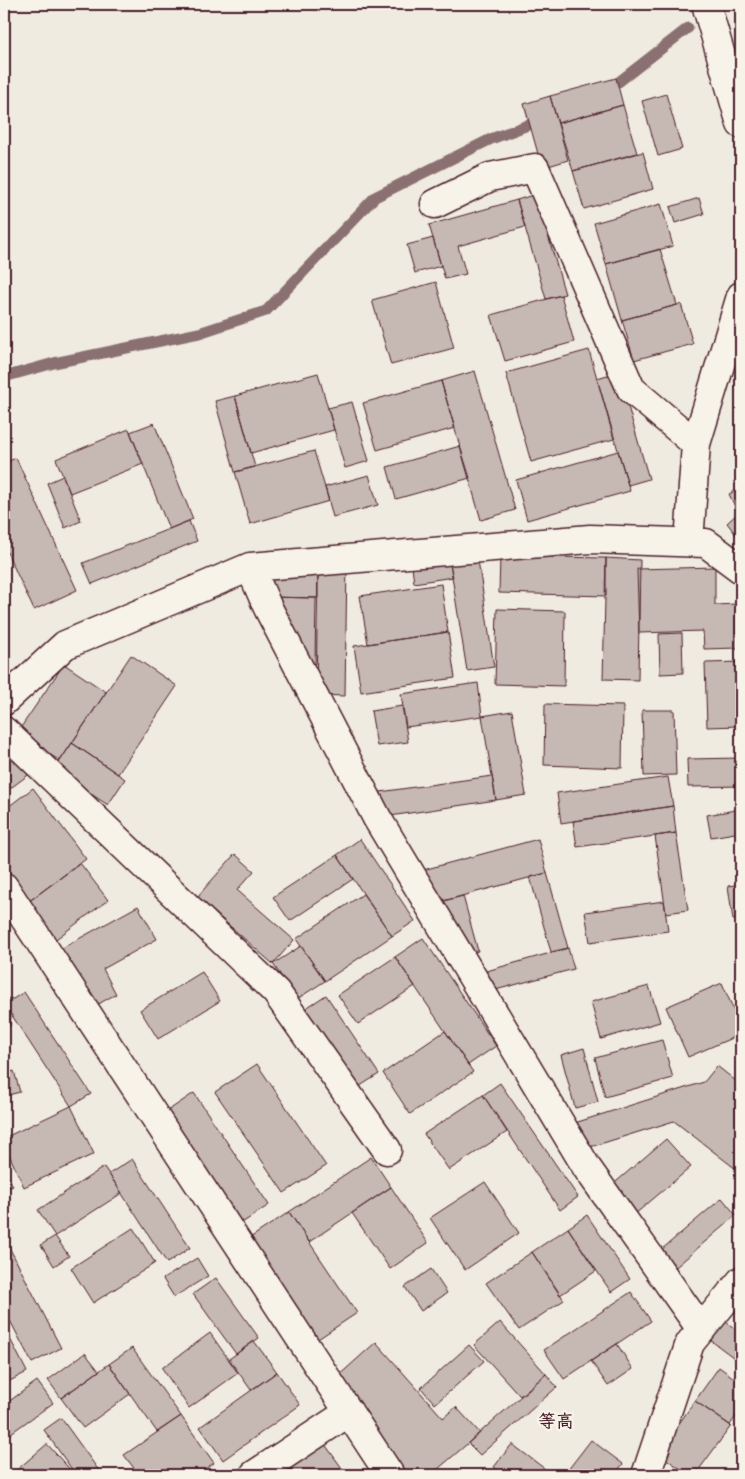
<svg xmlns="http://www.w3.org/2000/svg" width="745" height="1479" viewBox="0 0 745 1479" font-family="Sriracha,'LXGW WenKai TC',sans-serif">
	<rect width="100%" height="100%" fill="#f0ebe0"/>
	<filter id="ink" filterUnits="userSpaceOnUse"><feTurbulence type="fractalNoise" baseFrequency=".02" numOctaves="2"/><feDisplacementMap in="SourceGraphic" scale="10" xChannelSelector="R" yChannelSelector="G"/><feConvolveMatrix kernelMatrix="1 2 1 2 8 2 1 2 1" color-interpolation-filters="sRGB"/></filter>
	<g filter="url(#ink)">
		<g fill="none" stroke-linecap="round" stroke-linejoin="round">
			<path stroke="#8b6f72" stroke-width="11" d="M607 91 688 28
				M4 377 54 363 199 333 266 311 375 197 491 139 570 109"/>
		</g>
		<path fill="#c6b8b3" stroke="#4a1f2b" d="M616 78 623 105 558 123 550 96Z
			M666 94 682 149 658 156 642 101Z
			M550 96 568 160 542 168 524 104Z
			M623 105 637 153 573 171 558 123Z
			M643 152 653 189 584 209 573 171Z
			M536 194 565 294 546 299 517 200Z
			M699 198 704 214 675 223 670 207Z
			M517 200 525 227 458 246 466 274 445 279 429 225Z
			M661 204 673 246 606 264 594 223Z
			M433 238 441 266 415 273 407 245Z
			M660 249 677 305 622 320 606 264Z
			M436 282 454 348 391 365 372 300Z
			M561 295 574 342 505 361 491 315Z
			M681 304 693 344 634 360 622 320Z
			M741 337V378L725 344Z
			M589 350 614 439 531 462 506 373Z
			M475 371 515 510 481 520 441 381Z
			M618 372 649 479 628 485 597 378Z
			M318 373 334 430 251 453 235 396Z
			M441 381 455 428 377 450 363 403Z
			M235 396 255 467 235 472 215 401Z
			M352 402 369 461 345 468 328 408Z
			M154 423 193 519 169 529 130 432Z
			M129 429 143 464 70 493 56 459Z
			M460 446 470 478 396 499 387 467Z
			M314 451 329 501 250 524 235 472Z
			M618 451 630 491 527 520 516 480Z
			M16 458 77 590 34 610 4 546V463Z
			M369 475 378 505 333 517 325 487Z
			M63 476 81 521 65 528 47 483Z
			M741 488V541L727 523 738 513 729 494Z
			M189 521 197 541 92 584 83 563Z
			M500 556 606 558V596L499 593Z
			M411 558 450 564 453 577 414 583Z
			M606 558 640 560 638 680 603 679Z
			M478 560 494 667 467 671 450 564Z
			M267 562 318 563V598L267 597Z
			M318 563H347L345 696 316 695Z
			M715 567V605L737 604 738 648 704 649 703 631 639 633 637 569Z
			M441 584 448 632 368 644 360 596Z
			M267 597 316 598 315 664 292 663Z
			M497 609 565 611 564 686 495 684Z
			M448 632 455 678 361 692 354 646Z
			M682 633 683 673 660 674 659 634Z
			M131 655 177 686 118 774 72 743Z
			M741 662V773L740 726 707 727 705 663Z
			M64 664 106 692 60 761 17 733Z
			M478 683 482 716 406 727 401 694Z
			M545 704 623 706 622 768 544 765Z
			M402 706 408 742 377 746 371 711Z
			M642 710H674L676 775 644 776Z
			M512 711 526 795 496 800 482 716Z
			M4 740 39 767 4 793Z
			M72 743 125 779 108 805 54 770Z
			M741 758V786L688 787 687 759Z
			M492 776 496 800 377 818 373 793Z
			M668 777 673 806 561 823 557 793Z
			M33 788 86 859 24 905 4 878V810Z
			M673 806 676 833 577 847 573 821Z
			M741 809V832L711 837 707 815Z
			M676 833 688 910 666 913 655 836Z
			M360 839 415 921 392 936 337 855Z
			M538 839 547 873 432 904 423 870Z
			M235 854 254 871 237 890 294 940 273 964 197 897Z
			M337 855 353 879 290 921 273 897Z
			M80 863 108 900 52 942 24 905Z
			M547 873 568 948 551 952 530 877Z
			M741 884V919L733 920 728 886Z
			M363 894 392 936 325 981 296 939Z
			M463 896 478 951 448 960 432 904Z
			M664 901 668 931 590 942 585 912Z
			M138 906 157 939 103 969 116 994 88 1010 55 952Z
			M423 938 496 1046 468 1065 395 957Z
			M301 946 325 981 297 999 273 964Z
			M568 948 574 969 488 992 483 972Z
			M395 957 415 986 358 1024 338 995Z
			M202 972 220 1001 158 1039 140 1010Z
			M722 983 741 1027V1034L688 1057 666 1007Z
			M649 986 660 1022 601 1039 591 1002Z
			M24 992 91 1094 71 1106 11 1014 10 1026 4 1025V998L13 999Z
			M326 995 379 1074 357 1088 303 1010Z
			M445 1031 473 1072 410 1114 383 1073Z
			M662 1040 673 1078 605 1097 595 1058Z
			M584 1048 598 1102 575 1108 561 1055Z
			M257 1064 326 1166 284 1193 215 1092Z
			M717 1066 741 1085V1173L674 1121 571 1153 562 1127 704 1082Z
			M14 1071 20 1092 4 1096V1074Z
			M500 1083 578 1197 560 1210 483 1095Z
			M194 1093 269 1205 239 1225 163 1114Z
			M483 1095 507 1132 449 1170 424 1134Z
			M71 1106 94 1154 24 1187 4 1144V1138Z
			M666 1139 691 1167 634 1215 610 1187Z
			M371 1157 391 1187 309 1242 289 1212Z
			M132 1159 190 1248 167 1263 109 1174Z
			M104 1167 122 1193 55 1236 38 1210Z
			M4 1168 13 1186 4 1190Z
			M485 1182 519 1233 465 1270 430 1218Z
			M391 1187 428 1243 390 1269 352 1213Z
			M722 1198 736 1215 676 1267 661 1250Z
			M289 1212 357 1313 315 1341 247 1240Z
			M587 1215 630 1279 611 1292 568 1228Z
			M133 1228 155 1263 93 1303 71 1268Z
			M568 1228 596 1271 560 1295 532 1252Z
			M55 1236 69 1256 54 1266 41 1245Z
			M7 1243 61 1348 32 1363 4 1309V1245Z
			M532 1252 564 1300 519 1330 486 1283Z
			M197 1258 208 1276 174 1297 163 1279Z
			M431 1269 447 1293 421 1311 405 1287Z
			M216 1278 259 1338 236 1354 193 1294Z
			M631 1292 651 1321 564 1379 544 1350Z
			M712 1312 741 1333V1363L698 1331Z
			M500 1322 546 1374 520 1396 474 1345Z
			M4 1327 27 1372 4 1384Z
			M210 1333 238 1373 189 1408 162 1368Z
			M254 1341 277 1372 251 1390 229 1359Z
			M376 1342 443 1418 456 1407 480 1433 431 1475H405L393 1463 336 1378Z
			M617 1344 633 1369 608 1386 591 1361Z
			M469 1345 484 1361 435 1404 421 1388Z
			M132 1348 181 1416 157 1432 109 1364Z
			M85 1353 99 1371 61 1398 48 1380Z
			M109 1364 130 1394 83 1428 61 1398Z
			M719 1367 741 1383V1409L730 1425 695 1401Z
			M277 1372 300 1405 223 1460 200 1427Z
			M546 1374 557 1387 480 1455 468 1443Z
			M37 1381 53 1403 4 1438V1405Z
			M695 1401 731 1426 695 1475H689L658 1453Z
			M181 1416 214 1463 196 1475H139L124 1455Z
			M61 1418 102 1475H76L44 1430Z
			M311 1425 347 1475H240Z
			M591 1440 623 1464 614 1475H564Z
			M47 1444 75 1475H11Z
			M512 1444 553 1475H504L494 1467Z"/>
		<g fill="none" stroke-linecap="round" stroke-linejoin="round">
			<defs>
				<path id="minor" d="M706 4 741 124
					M435 204 490 177 535 168 631 389 696 444
					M689 542 696 444 741 296
					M250 567 268 608 377 818 587 1168 701 1329
					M4 701 65 645 250 567 590 539 706 543 741 569
					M4 731 276 992 387 1150
					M4 887 390 1475
					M254 1475 349 1412
					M646 1475 690 1343 741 1281"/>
			</defs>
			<use href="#minor" stroke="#4a1f2b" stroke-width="31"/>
			<use href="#minor" stroke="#f7f3e8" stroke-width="28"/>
		</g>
	</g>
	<g text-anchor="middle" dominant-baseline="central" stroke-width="5" stroke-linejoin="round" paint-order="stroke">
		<g font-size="18" font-weight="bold" fill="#4a1f2b" stroke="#f7f3e8">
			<text x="556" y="1421">等高</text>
		</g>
	</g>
	<rect width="745" height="1479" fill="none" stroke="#f7f3e8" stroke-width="20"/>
	<rect x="10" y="10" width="725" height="1459" fill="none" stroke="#4a1f2b" stroke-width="2" filter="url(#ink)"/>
</svg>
